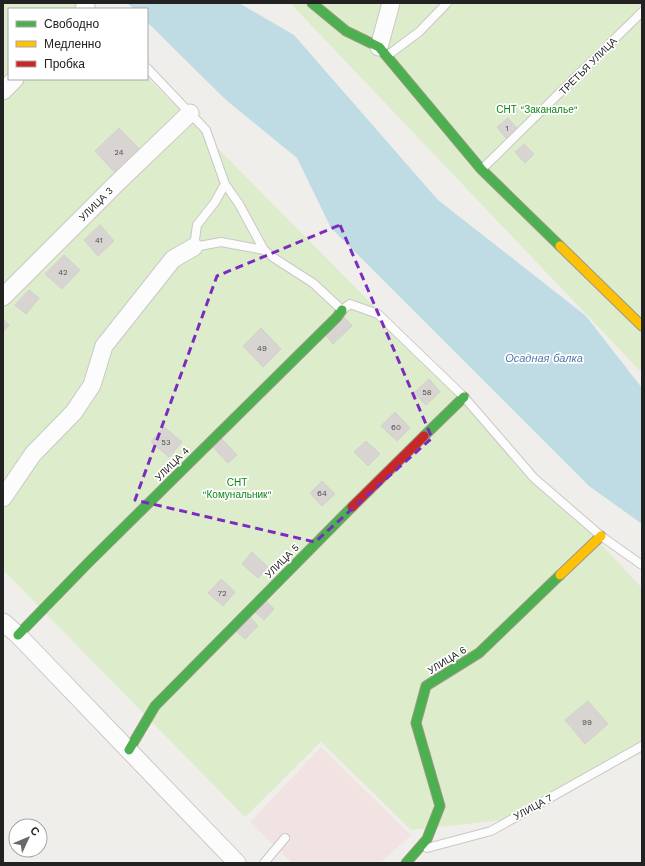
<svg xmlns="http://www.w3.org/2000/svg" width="645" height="866" viewBox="0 0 645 866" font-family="'Work Sans',sans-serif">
	<rect width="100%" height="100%" fill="#f0eeeb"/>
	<path fill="#f1e3e1" d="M321 747 411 835 380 863H292L250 822Z"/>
	<path fill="#ddeccb" d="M3 3H76L82 9H9V79H147V77L464 397 642 588V753L512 819 411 830 321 742 245 817 3 570Z
		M290 3H642V373Z"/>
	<path fill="#bfdbe3" d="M127 3H239L294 35 438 200 586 316 642 388V524L589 486 331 228 297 158 226 100 147 22V9H134Z"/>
	<path fill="#d7d4d2" stroke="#d3d0cc" d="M508 118 517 128 506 138 497 127Z
		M119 128 143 153 118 176 95 151Z
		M524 144 534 154 525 163 515 152Z
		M100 225 114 241 98 256 84 240Z
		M64 255 80 270 62 289 45 274Z
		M29 290 39 298 26 314 15 305Z
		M344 317 352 326 333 344 325 334Z
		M3 319 9 325 3 332Z
		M261 328 281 349 263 367 243 346Z
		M429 379 440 392 426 405 414 393Z
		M395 412 410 428 397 441 381 426Z
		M164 427 182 442 169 457 151 442Z
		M222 439 237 455 228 463 213 447Z
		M366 441 380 454 368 466 354 452Z
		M322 481 335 494 322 506 310 493Z
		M252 552 268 567 258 578 242 564Z
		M221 579 235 592 223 606 208 593Z
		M265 600 274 609 264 620 254 611Z
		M249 616 258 626 245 639 235 630Z
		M588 701 608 724 585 744 565 720Z"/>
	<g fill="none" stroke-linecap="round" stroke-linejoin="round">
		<defs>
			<path id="lane" d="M388 55 419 32 447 3
				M147 68 206 130 225 184 239 204 264 250 274 258 313 283 342 310 350 304 378 314 464 397 534 478 601 536 642 565
				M482 169 642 12
				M225 184 215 202 197 225 194 247 221 242 264 250
				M427 848 491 831 642 746
				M264 863 285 838"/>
			<path id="street" d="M84 9 86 6
				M379 47 391 3
				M3 91 15 79
				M3 297 116 184 190 113
				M3 498 33 454 74 412 92 385 104 346 173 259 194 247
				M3 622 18 635 237 863"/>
			<path id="fast" d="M312 3 346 31 379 47 481 169 560 246
				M424 436 464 397
				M18 635 89 562 337 317 342 310
				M129 750 155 706 352 507
				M406 863 427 839 440 806 416 723 426 686 479 653 560 575"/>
			<path id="slow" d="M560 246 642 326
				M560 575 601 536"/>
			<path id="jam" d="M352 507 424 436"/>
		</defs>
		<use href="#lane" stroke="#c9c8c7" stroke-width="10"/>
		<use href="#street" stroke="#c9c8c7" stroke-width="19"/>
		<use href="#fast" stroke="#999a82" stroke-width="11"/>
		<use href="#slow" stroke="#999a82" stroke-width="11"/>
		<use href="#jam" stroke="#999a82" stroke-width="11"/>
		<use href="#lane" stroke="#fdfcfc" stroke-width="8"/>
		<use href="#street" stroke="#fdfcfc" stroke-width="17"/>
		<use href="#fast" stroke="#4caf50" stroke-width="9"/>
		<use href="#slow" stroke="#ffc107" stroke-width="9"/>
		<use href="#jam" stroke="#c62828" stroke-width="9"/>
	</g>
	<path fill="none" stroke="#7b2cbf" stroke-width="3" stroke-dasharray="8 5" stroke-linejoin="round" d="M340 225 432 438 315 542 135 500 217 276Z"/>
	<g text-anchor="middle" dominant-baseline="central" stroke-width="3.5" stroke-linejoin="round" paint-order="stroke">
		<g font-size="8" fill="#4f4e4e">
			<text x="507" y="128">1</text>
			<text x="119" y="152">24</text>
			<text x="99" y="240">41</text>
			<text x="63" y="272">42</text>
			<text x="262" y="348">49</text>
			<text x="427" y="392">58</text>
			<text x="396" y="427">60</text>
			<text x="166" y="442">53</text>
			<text x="322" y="493">64</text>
			<text x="222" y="593">72</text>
			<text x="587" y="722">99</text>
		</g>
		<g font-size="10" fill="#222" stroke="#fff">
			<text transform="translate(588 66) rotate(-45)">ТРЕТЬЯ УЛИЦА</text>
			<text transform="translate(96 204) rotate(-45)">УЛИЦА 3</text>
			<text transform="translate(172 464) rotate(-45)">УЛИЦА 4</text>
			<text transform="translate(282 561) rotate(-45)">УЛИЦА 5</text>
			<text transform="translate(447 660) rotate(-32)">УЛИЦА 6</text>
			<text transform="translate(533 807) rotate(-29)">УЛИЦА 7</text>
		</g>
		<g font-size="10" fill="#0c8416" stroke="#fff">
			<text x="537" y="109">СНТ "Заканалье"</text>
			<text x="237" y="482">СНТ<tspan x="237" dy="12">"Комунальник"</tspan></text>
		</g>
		<g font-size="11" font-style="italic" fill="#4a7aab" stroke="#fff">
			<text x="544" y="358">Осадная балка</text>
		</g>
	</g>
	<rect width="645" height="866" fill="none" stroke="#222222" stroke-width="8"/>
	<rect x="8" y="8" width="140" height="72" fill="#ffffff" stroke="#a7a7a7"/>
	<rect x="16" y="21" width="20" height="6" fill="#4caf50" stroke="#a7a7a7"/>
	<text x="44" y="28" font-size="12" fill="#222222">Свободно</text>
	<rect x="16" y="41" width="20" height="6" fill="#ffc107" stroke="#a7a7a7"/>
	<text x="44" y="48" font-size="12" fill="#222222">Медленно</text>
	<rect x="16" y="61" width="20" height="6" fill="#c62828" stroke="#a7a7a7"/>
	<text x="44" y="68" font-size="12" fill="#222222">Пробка</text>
	<g transform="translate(28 838) rotate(46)"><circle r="19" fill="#ffffff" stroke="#a7a7a7"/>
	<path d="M0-3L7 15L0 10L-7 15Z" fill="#6a6968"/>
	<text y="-6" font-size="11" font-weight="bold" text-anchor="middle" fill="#222222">С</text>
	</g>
</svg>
